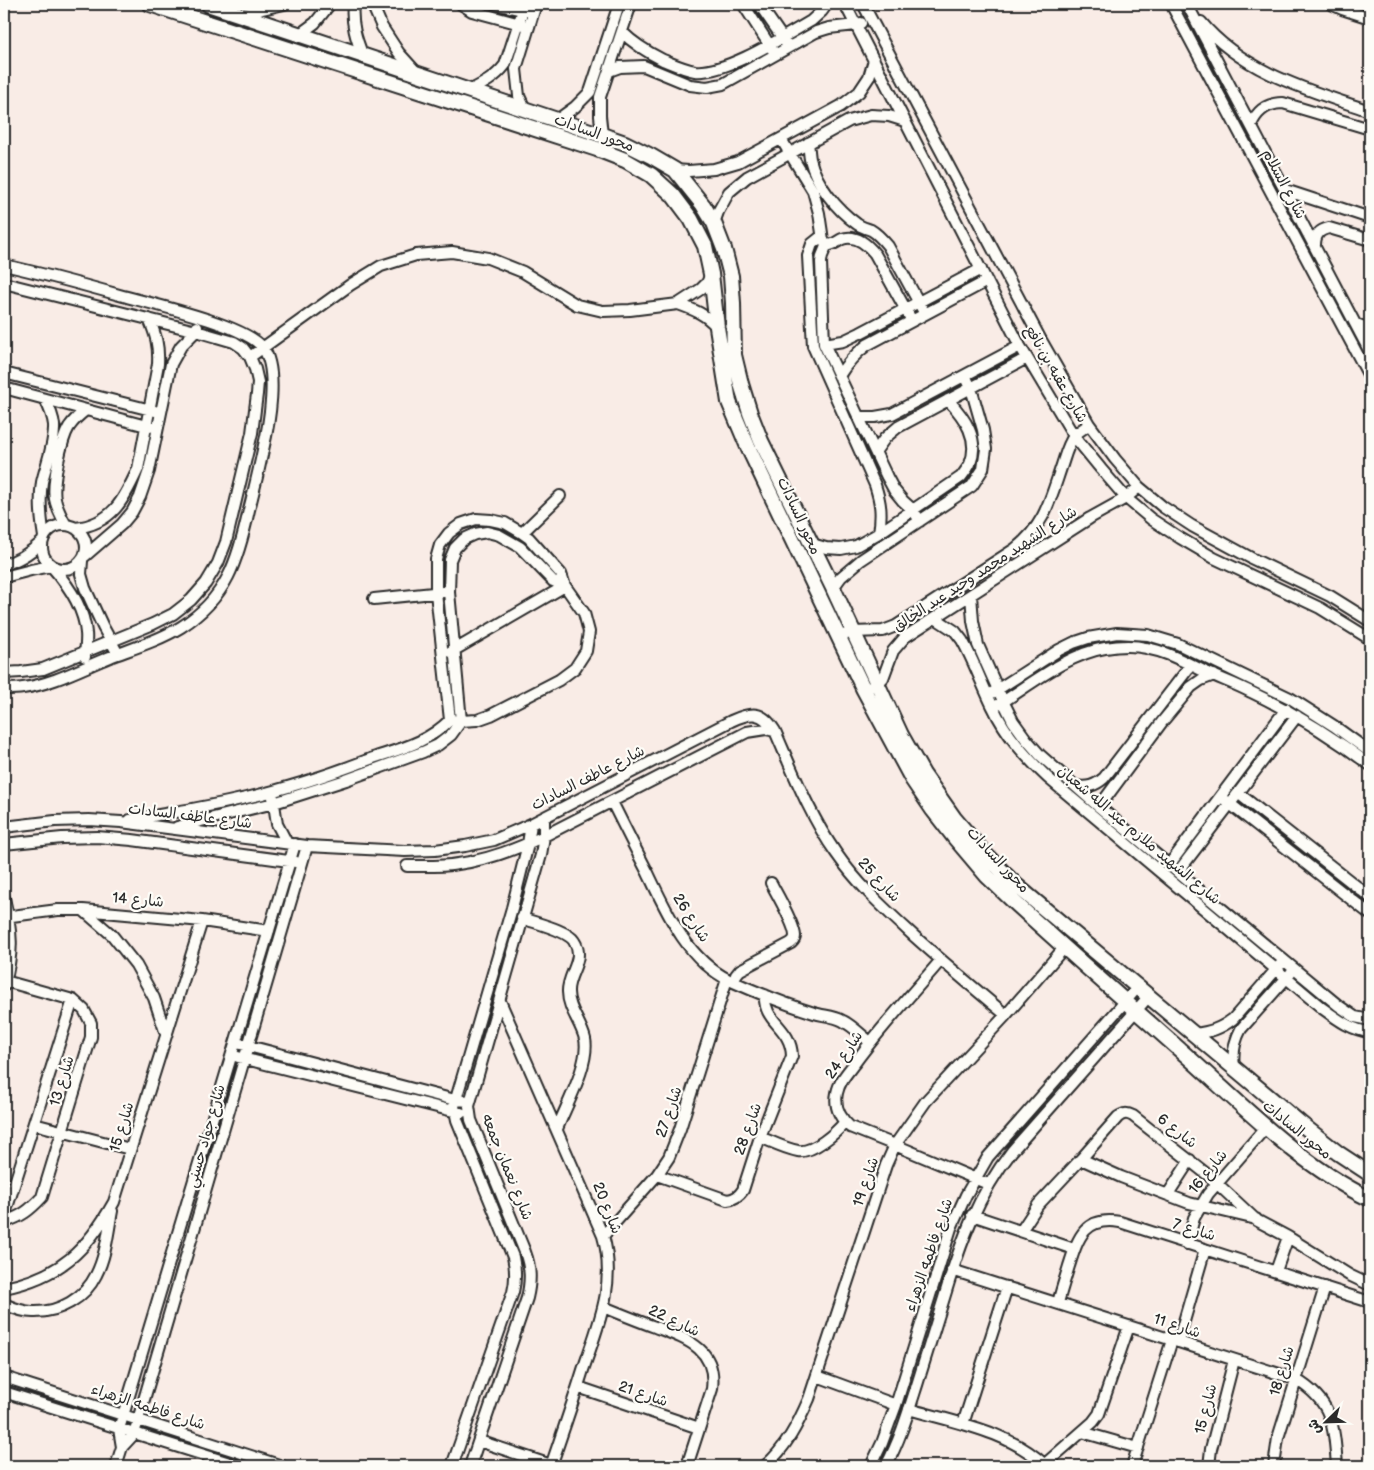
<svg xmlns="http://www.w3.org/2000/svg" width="1374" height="1470" viewBox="0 0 1374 1470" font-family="'Balsamiq Sans','Playpen Sans Arabic',sans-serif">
	<rect width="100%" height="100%" fill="#f9ece6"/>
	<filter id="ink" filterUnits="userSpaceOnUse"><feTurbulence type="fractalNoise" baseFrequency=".02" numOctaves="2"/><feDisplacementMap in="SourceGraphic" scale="10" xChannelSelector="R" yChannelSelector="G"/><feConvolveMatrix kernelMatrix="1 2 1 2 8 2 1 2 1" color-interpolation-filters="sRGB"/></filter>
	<g filter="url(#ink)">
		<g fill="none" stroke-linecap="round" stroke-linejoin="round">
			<defs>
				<path id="street" d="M353 4C351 23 356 39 363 56
					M372 4 382 27 399 53 418 74
					M461 4 472 11 524 25
					M496 4 528 11
					M743 4 772 49
					M759 4 786 43
					M845 4 1020 346 1074 436 1101 469 1126 498 1151 519 1180 538 1214 558 1320 608 1370 639
					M863 4 1041 340 1089 424 1115 459 1139 487 1163 507 1192 526 1251 558 1330 596 1370 621
					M1171 4 1370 378
					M1187 4 1370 352
					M1331 4 1342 9 1370 18
					M241 14 284 4
					M1201 22C1242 72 1311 91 1370 111
					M622 32C634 44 647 52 663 60 673 64 684 69 695 71 726 74 783 37 811 21L822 11 827 4
					M300 34 315 23 330 4
					M609 71 620 67 644 66 690 85 707 87 723 84 816 32 829 28 856 25 861 23
					M469 91C483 84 495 78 505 65L525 4
					M525 109 519 96 516 69 536 4
					M557 120 575 107 590 92 619 4
					M1251 125C1257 111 1267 103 1283 103L1370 129
					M602 135 600 116V97L631 4
					M781 139 813 191 819 213 823 240 827 244 830 245C835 244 838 241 842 239 856 234 867 244 875 254L912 321
					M808 143C809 148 809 154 810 159 816 184 836 209 857 224 861 227 866 228 871 230 878 234 883 240 888 246L925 314
					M675 170 689 171 714 169 738 162 841 106 859 92 869 77 874 60
					M1285 190 1370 218
					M714 223 718 212 729 192 747 177 849 121 871 115 889 116 905 121
					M822 236 812 244 808 256 813 346 875 485C881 503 882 514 879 533
					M827 244 822 256 821 262 824 344 887 477 894 490 903 501 913 510 920 521
					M1315 245C1315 235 1319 230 1329 228L1370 240
					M4 265C44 274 84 285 123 296 153 304 246 325 263 348 279 370 269 425 263 450 259 470 254 490 249 510 238 560 227 598 181 627 160 640 134 648 110 657 82 668 53 684 23 688 17 689 10 689 4 689
					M4 283 196 331 234 342 243 348 250 357 255 369 258 382 257 394 252 433 226 542 218 563 206 583 191 600 173 614 153 624 43 669 21 672 4 673
					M678 304C695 310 705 314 717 327
					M1356 324 1370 329
					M824 344 843 341 860 333 981 269
					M250 357 350 285 381 266 416 255 452 252 488 258 523 272 577 305 603 311 630 310 678 304 701 289 707 283 711 274
					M4 373 155 411
					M839 376C847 363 855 354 867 345L987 281
					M4 388 150 427
					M858 417H875L892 414 1020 346
					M875 452 885 438 898 427 1027 358
					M42 547a22 22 0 1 1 44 0a22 22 0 1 1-44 0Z
					M66 525C61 516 57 509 55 499 52 484 61 440 69 427 74 420 79 415 86 410
					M75 528C112 524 124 500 138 469L158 364C159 346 156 335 149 319
					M522 533 560 496
					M44 537C41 519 39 501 42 482 46 464 55 444 54 425 53 415 49 407 45 399
					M812 544 826 548 841 549 856 546 879 533 961 477C964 473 968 468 970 464 980 439 965 418 948 400
					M85 556 122 524 132 512 140 497 149 471 171 364 181 346 196 331 197 327
					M82 561 81 574 85 588 103 627 118 654
					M4 564C19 561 31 552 42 542
					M53 568C69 586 84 608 86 633 87 641 85 649 85 657
					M4 577 31 570 51 566
					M833 588 841 577 861 560 972 486 983 469 986 449 983 430 971 388 965 375
					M971 595 973 621 978 645 1003 701 1013 721 1026 739 1040 755 1099 807 1339 1006 1355 1017 1370 1020
					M374 599 443 592
					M935 618 955 631 962 640C974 661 982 685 993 707 1006 735 1026 757 1048 778L1322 1008C1337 1019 1351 1030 1370 1032
					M838 637 852 632 883 631 896 626 1015 549C1045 525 1050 500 1062 465 1065 456 1068 444 1074 436 1077 432 1085 428 1089 424
					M451 652 565 586
					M864 690 877 684 883 678 893 651 905 637 1090 518 1126 498 1139 487
					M992 693 1059 650 1073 643 1088 638 1117 633 1148 635 1178 644 1290 698 1334 726 1370 752
					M998 705C1030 685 1068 654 1105 648 1118 646 1133 645 1146 648 1168 652 1186 663 1206 672 1221 679 1236 684 1251 692 1293 712 1333 737 1370 765
					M1075 786C1087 788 1095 786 1104 778L1191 665
					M1238 793 1370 897
					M273 797 277 824 287 843
					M1225 800 1370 914
					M612 802C624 826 636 850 648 873 667 913 687 959 729 980 756 992 785 1004 814 1013 824 1016 834 1016 843 1021 853 1026 861 1035 870 1042
					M1099 807 1162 722 1191 687 1201 680 1214 675
					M130 820C163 814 195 809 228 802 277 792 326 776 373 758 403 748 428 742 450 720L436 593V559L440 545 449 533 461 524 476 519 491 520 505 523 522 533 529 538 561 574 565 586 584 613 589 632 586 651 575 668 559 680 491 715 477 720 461 721 450 720
					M4 827 55 821 89 820 121 822 307 846 405 851 435 850 465 846 494 840 531 824 731 721C751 712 762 710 775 731 793 772 810 816 836 853 858 885 886 910 914 936 944 963 975 989 1006 1015
					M177 827 274 803 346 780 423 752 438 745 451 735 461 721 449 592 450 560 455 548 464 539 475 534 487 532 499 535 520 547 553 581 565 586
					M4 844 62 838 97 837 132 840 296 862
					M1169 865 1286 709
					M407 866C423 866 441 867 458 864 488 860 517 849 544 836L747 732 766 729 775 731
					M1178 872 1297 716
					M4 898C12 932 14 951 4 986
					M83 910 112 935 136 965 154 998 166 1034
					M4 917 58 910H83L202 921 269 931
					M522 918C535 923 567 930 574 941 586 959 567 974 568 992 568 1009 581 1022 585 1039 590 1063 566 1106 557 1129
					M941 960C912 994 881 1027 854 1064 847 1073 839 1082 837 1093 834 1107 840 1118 850 1127L895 1145 988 1184
					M734 982 736 975 740 970 791 943C793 941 795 940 795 936 795 925 777 894 771 883
					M500 1001 603 1236C617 1284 598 1325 583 1370 573 1402 562 1434 551 1466
					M1194 1034C1210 1032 1220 1029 1233 1019L1280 965
					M241 1044 455 1100 470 1101
					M238 1057 461 1113
					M1234 1067C1232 1053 1234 1042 1241 1029L1290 974
					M34 1124 130 1149
					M760 1137C772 1142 786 1149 798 1151 813 1153 836 1133 845 1122
					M1081 1159 1121 1177 1189 1203 1256 1219
					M657 1175 727 1200C735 1199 739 1196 743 1190L760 1137 792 1056C791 1026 763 1023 765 995
					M1168 1194 1190 1160
					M972 1215 1074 1249
					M4 1217 73 1000
					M4 1222C21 1217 30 1210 42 1197L91 1037V1023L84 1010 73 1000 5 981
					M1021 1231 1038 1205 1081 1159 1118 1117C1124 1113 1127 1113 1133 1116L1208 1175 1256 1220 1288 1237 1349 1275 1370 1285
					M603 1236 657 1175 669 1157 680 1129 727 979
					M1187 1244 1194 1218 1208 1194 1266 1127
					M952 1270 1295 1379C1333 1401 1334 1426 1337 1466
					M1276 1271 1288 1237
					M4 1288C60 1277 87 1250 114 1202L202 921
					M1058 1303C1061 1291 1065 1279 1069 1266 1078 1238 1084 1216 1120 1222L1370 1302
					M4 1304C13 1308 23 1312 33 1312 59 1313 85 1298 96 1275 106 1256 108 1232 112 1211
					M604 1307C621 1314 638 1321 655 1327 686 1339 717 1348 712 1389L687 1466
					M1178 1342 1205 1249
					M817 1376 896 1405
					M4 1377 282 1466
					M578 1387 699 1428
					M4 1392 239 1466
					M909 1409C957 1423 1009 1431 1046 1466
					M963 1424 1007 1287
					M1082 1432 1138 1448
					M479 1441 554 1466
					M122 1447 119 1429 295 844
					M1044 1465 1093 1422 1099 1414 1129 1326
					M116 1466 122 1447 134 1434 138 1420 307 846
					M452 1466 513 1292C516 1280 516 1270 513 1257L457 1120 454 1106 512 908 528 844 531 824
					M470 1466 527 1298C531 1281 531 1268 525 1252L471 1120 469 1106 541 855 544 836V818
					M765 1466C786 1448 798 1424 809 1399L886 1165 895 1145 926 1101 1006 1015 1064 948
					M871 1466 882 1443 896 1405 951 1228 966 1195 988 1157 1138 987
					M886 1466C900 1440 908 1413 917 1385 926 1356 935 1327 944 1298 960 1244 977 1196 1012 1151L1149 996
					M1132 1466 1172 1340
					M1209 1466 1211 1449 1234 1360
					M1274 1466 1278 1438 1325 1287"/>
				<path id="secondary" d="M150 4 597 149 625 160 651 175 673 195 691 219 705 246 711 274 717 327 729 402 748 447 864 690 912 779 933 810 954 837 987 876 1011 899C1072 955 1135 1010 1197 1065 1251 1114 1304 1167 1370 1199
					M208 4 602 135 625 143 651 156 675 170 703 205 714 223 724 249 731 276 733 303 734 355 741 384 750 413 761 441 833 588 901 735 923 774 954 818 984 853 1017 886 1300 1123 1338 1153 1370 1174"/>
			</defs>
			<use href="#street" stroke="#2b2b2b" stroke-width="14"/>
			<use href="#secondary" stroke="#2b2b2b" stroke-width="18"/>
			<use href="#street" stroke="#fdfcf7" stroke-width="10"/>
			<use href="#secondary" stroke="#fdfcf7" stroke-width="14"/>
		</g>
	</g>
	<g text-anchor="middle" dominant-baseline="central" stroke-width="4.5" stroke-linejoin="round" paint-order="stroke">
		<g font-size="15" fill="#2b2b2b" stroke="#fdfcf7">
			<text transform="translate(594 133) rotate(20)">محور السادات</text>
			<text transform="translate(1284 184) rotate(62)">شارع السلام</text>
			<text transform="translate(1056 374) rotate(60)">شارع عقبه بن نافع</text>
			<text transform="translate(799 516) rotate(65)">محور السادات</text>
			<text transform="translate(985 569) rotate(-33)">شارع الشهيد محمد وحيد عبد الخالق</text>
			<text transform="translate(588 778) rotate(-27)">شارع عاطف السادات</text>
			<text transform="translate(190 816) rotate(7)">شارع عاطف السادات</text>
			<text transform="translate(1139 835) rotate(40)">شارع الشهيد ملازم عبد الله شعبان</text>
			<text transform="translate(998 860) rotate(47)">محور السادات</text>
			<text transform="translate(879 880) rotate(47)">شارع 25</text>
			<text transform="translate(138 900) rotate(5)">شارع 14</text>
			<text transform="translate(691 918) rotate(57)">شارع 26</text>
			<text transform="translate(844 1055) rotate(-56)">شارع 24</text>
			<text transform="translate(62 1081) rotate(-73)">شارع 13</text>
			<text transform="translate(669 1112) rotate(-71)">شارع 27</text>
			<text transform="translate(122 1127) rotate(-73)">شارع 15</text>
			<text transform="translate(748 1129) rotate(-70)">شارع 28</text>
			<text transform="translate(1297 1130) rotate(39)">محور السادات</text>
			<text transform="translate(1177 1131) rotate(38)">شارع 6</text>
			<text transform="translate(206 1136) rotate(-74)">شارع جواد حسني</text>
			<text transform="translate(507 1167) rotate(68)">شارع نعمان جمعه</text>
			<text transform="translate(1208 1172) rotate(-51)">شارع 16</text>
			<text transform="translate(866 1182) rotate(-71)">شارع 19</text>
			<text transform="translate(607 1208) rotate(68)">شارع 20</text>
			<text transform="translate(1194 1230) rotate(17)">شارع 7</text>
			<text transform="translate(929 1255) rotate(-71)">شارع فاطمه الزهراء</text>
			<text transform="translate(674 1321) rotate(25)">شارع 22</text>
			<text transform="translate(1177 1326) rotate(18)">شارع 11</text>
			<text transform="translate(1282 1371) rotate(-73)">شارع 18</text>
			<text transform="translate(643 1394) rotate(19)">شارع 21</text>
			<text transform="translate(148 1407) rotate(18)">شارع فاطمه الزهراء</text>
			<text transform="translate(1206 1409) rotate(-76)">شارع 15</text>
		</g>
	</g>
	<rect width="1374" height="1470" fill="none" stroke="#fdfcf7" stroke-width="20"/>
	<rect x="10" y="10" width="1354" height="1450" fill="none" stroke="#2b2b2b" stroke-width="2" filter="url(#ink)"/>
	<g transform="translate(1326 1422) rotate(247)" stroke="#fdfcf7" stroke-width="4" paint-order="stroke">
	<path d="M0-4L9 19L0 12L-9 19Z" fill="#2b2b2b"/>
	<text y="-8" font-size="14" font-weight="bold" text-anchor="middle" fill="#2b2b2b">ش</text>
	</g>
</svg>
